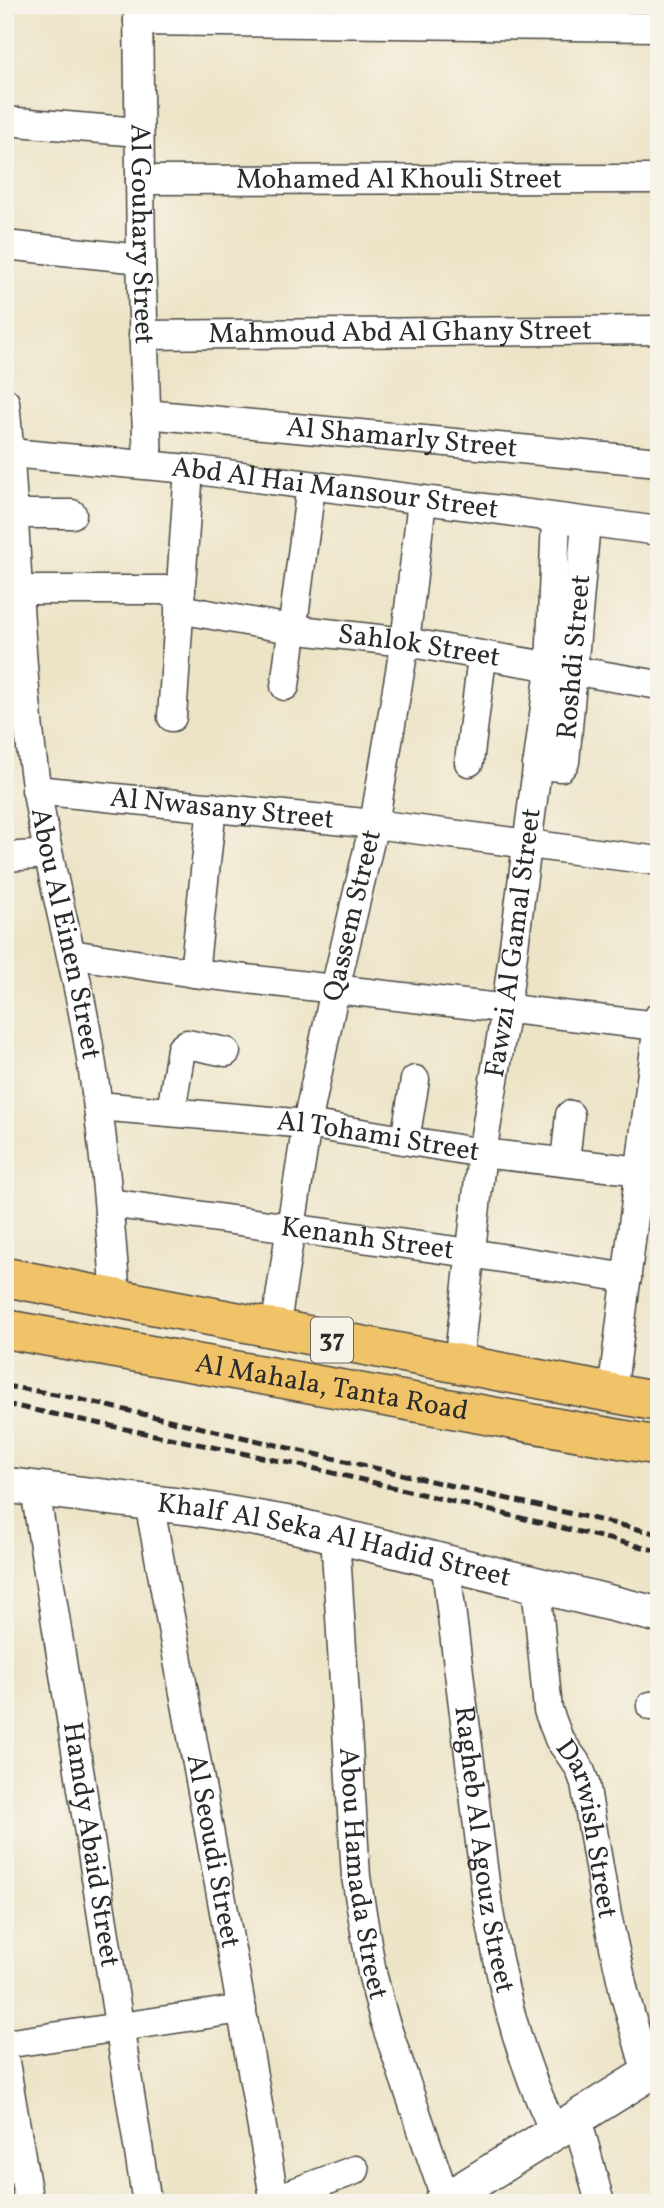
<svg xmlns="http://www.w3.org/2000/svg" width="664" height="2208" viewBox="0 0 664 2208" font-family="Vollkorn,serif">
	<rect width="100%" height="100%" fill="#f7f3e8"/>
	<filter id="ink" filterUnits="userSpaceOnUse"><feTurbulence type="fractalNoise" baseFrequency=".0143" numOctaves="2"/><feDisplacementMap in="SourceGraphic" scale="14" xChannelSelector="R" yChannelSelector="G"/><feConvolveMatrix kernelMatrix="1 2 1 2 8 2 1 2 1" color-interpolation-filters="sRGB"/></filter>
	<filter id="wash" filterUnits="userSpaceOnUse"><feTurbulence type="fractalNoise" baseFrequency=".00686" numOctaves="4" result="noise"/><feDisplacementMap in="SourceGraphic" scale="28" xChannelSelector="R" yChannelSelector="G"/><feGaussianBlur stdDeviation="1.57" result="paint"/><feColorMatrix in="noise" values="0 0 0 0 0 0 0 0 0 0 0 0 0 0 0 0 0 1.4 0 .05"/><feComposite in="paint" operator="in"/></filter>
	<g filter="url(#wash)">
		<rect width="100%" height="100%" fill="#ede4c7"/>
	</g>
	<g filter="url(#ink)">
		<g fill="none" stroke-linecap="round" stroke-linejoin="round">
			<defs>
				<g id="minor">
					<path id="s1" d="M138 5 141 259 148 465"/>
					<path d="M138 21 659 27"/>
					<path d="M5 121 139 132"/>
					<path id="s2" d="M140 180 659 179"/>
					<path d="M5 245 141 259"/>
					<path id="s3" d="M143 335 659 330"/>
					<path id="s4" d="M5 402C18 531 17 663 37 791 49 872 72 949 86 1029 102 1118 109 1207 116 1297"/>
					<path id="s5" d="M146 414 659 462"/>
					<path id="s6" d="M10 453 189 469 659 531"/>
					<path d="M14 514H72"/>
					<path d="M5 590H181"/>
					<path id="s7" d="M179 609 291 629 405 642 659 685"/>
					<path d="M285 686 311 486"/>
					<path d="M172 717 189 469"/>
					<path d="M469 762 482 657"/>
					<path id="s8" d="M537 765 561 767 565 762 586 522"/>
					<path id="s9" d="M36 790 374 824 659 861"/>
					<path d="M5 857 48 854"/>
					<path d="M71 954 194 973 658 1026"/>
					<path d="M194 973 212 807"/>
					<path id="s10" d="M98 1106 307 1124 482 1153 659 1173"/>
					<path d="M171 1112 181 1049 187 1044 226 1052"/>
					<path d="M405 1140 415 1080"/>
					<path d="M565 1162 570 1115"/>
					<path id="s11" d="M109 1203 470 1253 627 1278"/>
					<path id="s12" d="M275 1330 307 1124 335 989 374 824 405 642 422 501"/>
					<path id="s13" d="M458 1364 482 1153 506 1008 550 668 556 518"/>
					<path d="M612 1394 659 1016"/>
					<path id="s14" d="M35 1489 147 2203"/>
					<path id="s15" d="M149 1502 234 1966 275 2203"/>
					<path id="s16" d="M335 1535 356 1877 372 1973 384 2019 446 2200"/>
					<path id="s17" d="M445 1560 488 1907C498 1963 509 2018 529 2071 536 2092 546 2112 554 2132"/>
					<path id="s18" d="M536 1584 548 1710 559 1739 579 1767 585 1783 607 1915 624 1992 647 2074"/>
					<path d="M651 1706 659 1705"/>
					<path d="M5 2044 242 2009"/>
					<path d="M5 2062 29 2203"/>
					<path d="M577 2118 600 2203"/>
					<path d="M274 2200 355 2170"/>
				</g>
				<g id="tertiary">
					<path id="s19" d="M5 1485 196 1508 289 1524 659 1615"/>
					<path d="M441 2203 659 2067"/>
				</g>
				<g id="primary">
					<path d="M5 1277 659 1402"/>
					<path id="s20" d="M5 1329 659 1446"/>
				</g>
			</defs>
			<use href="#minor" stroke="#484742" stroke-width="31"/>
			<use href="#tertiary" stroke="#484742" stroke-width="38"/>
			<use href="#primary" stroke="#484742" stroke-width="41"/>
			<use href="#minor" stroke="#fff" stroke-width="28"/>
			<use href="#tertiary" stroke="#fff" stroke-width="35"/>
			<use href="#primary" stroke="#f1c369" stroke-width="38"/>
			<path stroke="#2b2b2b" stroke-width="5" stroke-dasharray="10 5" stroke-linecap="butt" d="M5 1386 61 1395 659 1534
				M5 1404 304 1466 659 1551"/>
		</g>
	</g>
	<g text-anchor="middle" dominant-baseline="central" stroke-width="5" stroke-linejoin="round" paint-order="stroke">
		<rect fill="#f7f3e8" stroke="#686764" stroke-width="2" x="311" y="1317.5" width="42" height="45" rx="5"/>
		<g font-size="26" font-weight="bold" fill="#2b2b2b">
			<text x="332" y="1340">37</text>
		</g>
		<g font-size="28" fill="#2b2b2b" stroke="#f7f3e8">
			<text stroke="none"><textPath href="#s2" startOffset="259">Mohamed Al Khouli Street</textPath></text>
			<text stroke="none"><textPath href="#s1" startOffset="229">Al Gouhary Street</textPath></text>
			<text stroke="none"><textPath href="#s3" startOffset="257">Mahmoud Abd Al Ghany Street</textPath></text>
			<text stroke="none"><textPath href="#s5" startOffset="257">Al Shamarly Street</textPath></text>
			<text stroke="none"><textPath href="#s6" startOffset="327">Abd Al Hai Mansour Street</textPath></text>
			<text stroke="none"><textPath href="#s7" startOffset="243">Sahlok Street</textPath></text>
			<text stroke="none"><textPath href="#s8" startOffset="136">Roshdi Street</textPath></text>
			<text stroke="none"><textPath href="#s9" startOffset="187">Al Nwasany Street</textPath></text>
			<text stroke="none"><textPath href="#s12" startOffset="422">Qassem Street</textPath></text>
			<text stroke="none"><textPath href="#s4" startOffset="536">Abou Al Einen Street</textPath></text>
			<text stroke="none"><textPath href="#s13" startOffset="425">Fawzi Al Gamal Street</textPath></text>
			<text stroke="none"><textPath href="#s10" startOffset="282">Al Tohami Street</textPath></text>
			<text stroke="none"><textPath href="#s11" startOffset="261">Kenanh Street</textPath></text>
			<text stroke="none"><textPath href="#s20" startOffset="332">Al Mahala, Tanta Road</textPath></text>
			<text stroke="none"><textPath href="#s19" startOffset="334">Khalf Al Seka Al Hadid Street</textPath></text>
			<text stroke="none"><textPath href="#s18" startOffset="254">Darwish Street</textPath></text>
			<text stroke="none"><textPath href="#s14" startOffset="360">Hamdy Abaid Street</textPath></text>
			<text stroke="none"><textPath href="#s17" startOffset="292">Ragheb Al Agouz Street</textPath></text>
			<text stroke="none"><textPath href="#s15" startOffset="355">Al Seoudi Street</textPath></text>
			<text stroke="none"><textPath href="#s16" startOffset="340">Abou Hamada Street</textPath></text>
		</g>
	</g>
	<rect width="664" height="2208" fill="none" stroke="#f7f3e8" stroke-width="28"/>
</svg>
